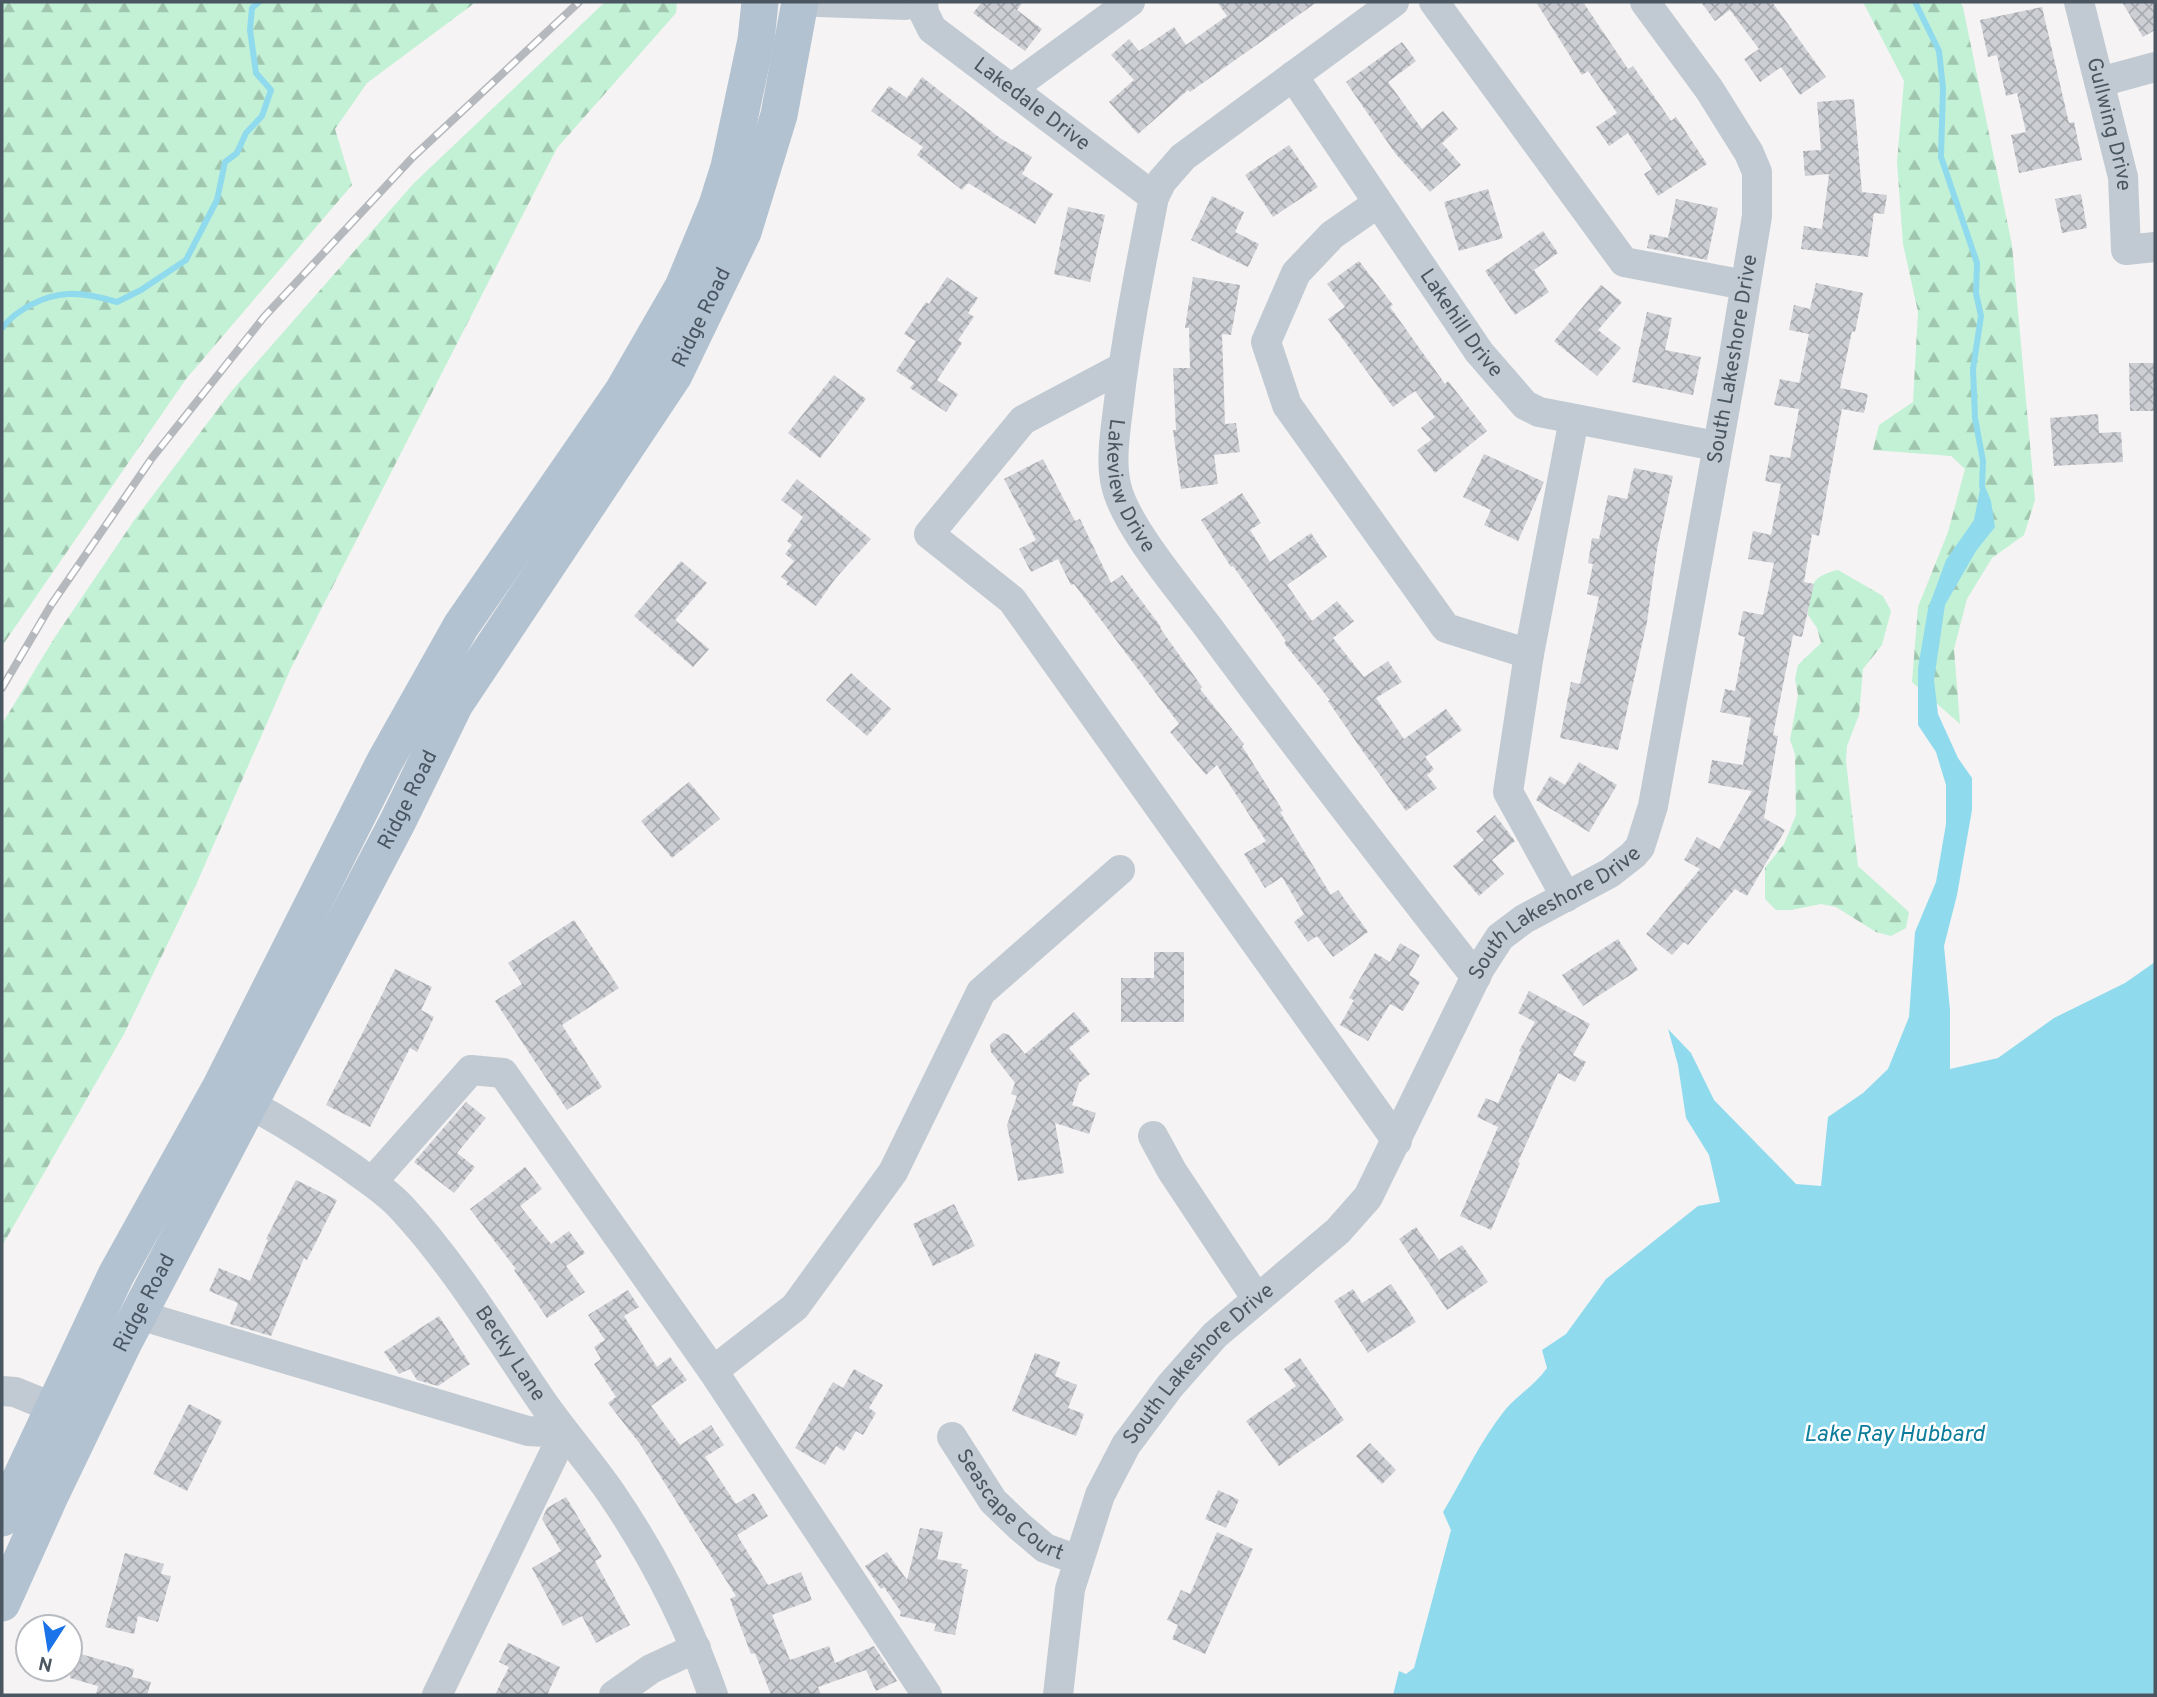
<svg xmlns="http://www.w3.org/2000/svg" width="2157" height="1697" viewBox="0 0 2157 1697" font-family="Overpass,sans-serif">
	<defs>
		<pattern id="forest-firs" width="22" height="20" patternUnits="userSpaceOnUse" patternTransform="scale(1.75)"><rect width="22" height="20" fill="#c3f1d5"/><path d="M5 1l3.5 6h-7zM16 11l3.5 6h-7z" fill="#a0c6b0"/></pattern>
		<pattern id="building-cross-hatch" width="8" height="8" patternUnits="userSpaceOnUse" patternTransform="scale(1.75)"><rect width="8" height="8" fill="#cdcfd5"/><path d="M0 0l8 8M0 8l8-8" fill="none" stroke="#a8abb0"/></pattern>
	</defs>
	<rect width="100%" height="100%" fill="#f5f3f3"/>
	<path fill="url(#forest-firs)" d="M2 2H476L367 83 335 129 352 185 186 379 2 646Z
		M605 2H677L676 13 557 148 291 668 196 885 124 1034 2 1246V724L55 637 135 519 230 393 414 183Z
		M1863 2H1960L1963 7 2012 245 2035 500 2024 535 1992 558 1967 599 1954 649 1960 724 1912 682 1918 607 1948 532 1965 469 1951 456 1873 450 1879 425 1913 402 1918 312 1903 244 1897 162 1904 81Z
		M1838 570 1883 596 1891 611 1882 645 1863 669 1859 715 1847 746 1846 761 1858 866 1909 912 1906 928 1891 936 1876 932 1836 907 1821 904 1791 910H1776L1765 899V868L1784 844 1796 815 1795 754 1790 740 1798 695 1795 679 1798 665 1821 643 1817 628 1808 615C1810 588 1808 577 1838 570Z"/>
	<path fill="#90daee" d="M1982 479 1991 501 1995 527 1976 551 1945 605 1934 680 1938 714 1958 758 1972 778V810L1957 895 1944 946 1950 1010V1069L1998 1058 2054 1018 2125 983 2155 962V1695H1393L1399 1671 1406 1674 1414 1668 1451 1530 1443 1512C1463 1479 1480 1441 1505 1410 1518 1395 1535 1385 1547 1368L1542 1350 1566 1334 1606 1279 1698 1206 1720 1202 1709 1155 1686 1118 1678 1065 1668 1029 1691 1053 1714 1100 1796 1184 1821 1186 1828 1117 1863 1093 1888 1069 1909 1017 1915 932 1936 882 1946 824V785L1936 752 1918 725V668L1928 609 1946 560 1974 520Z"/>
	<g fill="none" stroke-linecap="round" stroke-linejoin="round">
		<path stroke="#90daee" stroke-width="6" d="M1915 2 1939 51 1943 88 1941 157 1977 263 1976 293 1981 316 1973 369 1975 418 1983 461 1982 487
			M2 328C16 310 44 295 68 294 85 293 102 298 117 302L141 290 186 260 217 200 225 162 237 153 246 133 262 116 271 90 256 73 250 30 252 8 259 2"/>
	</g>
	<path fill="url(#building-cross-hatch)" d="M982 2H1023L1017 10 1042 29 1025 51 973 13Z
		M1217 2H1317L1190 92 1188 90 1138 134 1109 102 1134 80 1111 55 1129 39 1139 51 1174 27 1186 45 1227 16Z
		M1536 2H1583L1628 69 1633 66 1671 121 1676 117 1707 164 1658 196 1644 174 1652 169 1628 133 1609 146 1596 127 1617 113 1588 71 1582 75Z
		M1701 2H1772L1826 77 1800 95 1781 67 1760 82 1744 59 1759 49 1730 10 1715 21Z
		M2122 2H2155V30L2143 37Z
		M2042 7 2069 123 2074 122 2082 160 2019 173 2011 135 2026 132 2017 93 2006 96 1997 55 1988 57 1980 20Z
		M1402 42 1416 61 1388 82 1422 129 1443 111 1458 129 1442 143 1461 165 1430 192 1395 153 1346 82Z
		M922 77 1000 138 1032 157 1022 174 1053 194 1035 224 968 183 962 190 917 155 923 147 871 111 889 86 907 98Z
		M1854 99 1862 192 1887 195 1884 214 1874 213 1868 257 1801 249 1804 226 1822 229 1829 174 1805 176 1803 151 1821 150 1817 102Z
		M1289 145 1318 187 1273 217 1245 175Z
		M1488 189 1503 238 1459 251 1444 202Z
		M2081 194 2087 228 2062 233 2055 199Z
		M1212 196 1244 212 1235 232 1259 244 1248 267 1191 240Z
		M1676 199 1718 208 1707 260 1647 248 1650 234 1668 238Z
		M1068 207 1105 215 1090 282 1054 274Z
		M1543 231 1558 253 1534 270 1549 292 1515 315 1485 271Z
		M1359 261 1393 305 1390 307 1445 384 1448 381 1487 431 1435 473 1417 450 1431 440 1421 428 1435 417 1415 391 1393 407 1328 319 1345 307 1327 284Z
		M947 277 978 298 968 313 974 317 958 340 962 343 937 380 958 394 946 412 910 388 914 383 896 371 916 341 904 334 926 302 929 304Z
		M1193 277 1240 285 1231 335 1222 334 1225 424 1236 423 1240 452 1214 455 1218 484 1181 489 1173 430H1176L1173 368H1190L1189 328H1185Z
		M1816 283 1863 293 1855 332 1852 331 1840 388 1868 394 1864 413 1842 409 1819 536 1812 534 1804 582 1814 584 1802 637 1793 635 1773 735 1778 736 1764 818 1785 830 1747 896 1735 889 1688 945 1684 942 1672 955 1646 934 1700 869 1684 860 1697 837 1719 849 1752 791 1708 783 1712 760 1743 765 1751 718 1720 712 1725 689 1735 691 1745 637 1738 635 1743 611 1763 615 1774 563 1748 559 1753 531 1771 535 1781 484 1765 481 1770 455 1790 458 1799 409 1774 405 1780 379 1799 383 1809 334 1789 330 1794 305 1810 309Z
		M1601 285 1622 302 1598 330 1621 348 1597 376 1554 341Z
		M1647 312 1672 318 1665 350 1701 357 1693 395 1632 382Z
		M2129 363H2155V411H2130Z
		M834 375 866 399 820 458 788 433Z
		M2098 414 2099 433 2121 432 2123 462 2054 466 2050 418Z
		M1484 454 1544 482 1518 541 1484 525 1491 510 1463 497Z
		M1043 459 1075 521 1080 519 1111 583 1122 575 1161 627 1160 628 1202 687 1200 689 1244 744 1242 746 1283 811 1280 812 1331 895 1338 890 1368 932 1333 957 1317 936 1308 942 1294 922 1304 914 1282 877 1265 888 1244 854 1266 841 1217 765 1206 775 1170 732 1179 724 1074 584 1071 585 1058 559 1031 572 1019 549 1036 540 1004 479Z
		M1634 468 1673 476 1657 550 1647 622 1618 750 1560 738 1571 682 1580 684 1599 597 1587 594 1593 564 1588 563 1592 538 1599 539 1608 495 1627 499Z
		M797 479 871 539 835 579 816 606 786 584 788 582 781 577 794 561 785 554 792 545 787 541 803 517 781 500Z
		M1242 493 1261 523 1250 530 1270 562 1311 533 1327 557 1287 585 1312 621 1337 601 1354 621 1333 638 1364 677 1388 661 1402 682 1376 698 1404 739 1446 709 1462 730 1425 757 1434 769 1427 775 1437 788 1406 811 1359 746 1328 701 1330 700 1284 643 1286 641 1233 566 1231 567 1201 520Z
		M681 561 707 583 675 620 709 649 693 667 634 616Z
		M851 673 891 709 867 736 826 700Z
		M1579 762 1617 785 1589 832 1536 800 1550 776 1565 785Z
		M689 782 720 819 672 858 641 821Z
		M1495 815 1515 841 1492 860 1504 874 1479 896 1453 866 1484 840 1476 831Z
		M574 920 619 988 562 1025 602 1087 567 1110 495 1001 522 984 508 963Z
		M1618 939 1638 970 1583 1006 1562 975Z
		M1400 943 1420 955 1409 975 1420 982 1403 1011 1390 1004 1368 1041 1340 1025 1354 1000 1349 998 1375 953 1390 962Z
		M1154 952H1184V1022H1121V978H1154Z
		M395 969 432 987 421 1010 434 1017 417 1052 410 1048 370 1127 326 1105Z
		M1529 991 1590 1024 1573 1055 1586 1062 1575 1082 1558 1073 1518 1162 1520 1163 1491 1230 1460 1216 1498 1127 1477 1117 1486 1098 1498 1103 1521 1052 1519 1051 1535 1022 1518 1013Z
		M1074 1012 1090 1031 1069 1048 1090 1074 1079 1083 1072 1105 1096 1113 1089 1134 1055 1123 1064 1173 1018 1181 1007 1125 1017 1096 1011 1094 1015 1083 991 1052 990 1044 1003 1033 1009 1035 1025 1054Z
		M466 1102 486 1118 457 1153 475 1167 454 1193 414 1162Z
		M525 1167 542 1189 520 1206 551 1244 569 1231 585 1253 566 1266 585 1292 547 1318 514 1270 516 1269 470 1209Z
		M296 1180 337 1200 307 1260 304 1258 271 1336 230 1324 238 1303 209 1291 219 1268 250 1281 268 1240 266 1239Z
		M954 1204 975 1246 933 1266 913 1224Z
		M1416 1227 1439 1260 1462 1245 1488 1282 1447 1310 1399 1239Z
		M1391 1284 1416 1322 1368 1353 1334 1301 1353 1289 1362 1303Z
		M628 1290 639 1307 624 1316 657 1367 670 1357 687 1380 651 1406 680 1445 711 1425 724 1445 705 1457 736 1504 754 1493 768 1516 737 1535 768 1585 801 1572 812 1600 772 1615 790 1660 829 1646 835 1663 874 1646 897 1681 876 1691 866 1670 818 1687 821 1695H771L755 1653 751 1654 730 1599 736 1596 640 1444 608 1403 616 1397 594 1364 601 1359 594 1347 605 1340 588 1315Z
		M439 1316 470 1364 438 1386 417 1380 410 1369 399 1374 384 1352Z
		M1035 1353 1060 1362 1055 1376 1077 1385 1068 1408 1084 1414 1076 1436 1012 1411Z
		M1300 1358 1344 1420 1279 1466 1246 1421 1296 1386 1284 1369Z
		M854 1369 883 1385 869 1408 876 1413 863 1435 856 1431 844 1451 836 1446 825 1465 795 1448 833 1382 843 1388Z
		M189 1404 222 1421 187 1491 153 1474Z
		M1370 1443 1396 1470 1382 1484 1356 1456Z
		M1218 1490 1239 1500 1226 1528 1205 1519Z
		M566 1497 602 1557 595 1561 630 1625 596 1643 582 1616 563 1626 532 1568 561 1551 542 1519 547 1508Z
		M920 1528 943 1532 937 1559 962 1564 961 1568 968 1570 955 1635 934 1631 936 1624 900 1616 901 1612 884 1587 881 1589 865 1566 887 1552 907 1580Z
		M1217 1532 1253 1549 1205 1654 1172 1639 1178 1625 1167 1620 1181 1590 1190 1594Z
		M125 1553 164 1564 161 1574 171 1576 158 1622 138 1616 134 1634 105 1627Z
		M508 1643 560 1667 547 1695H495L509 1667 499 1662Z
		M70 1651 134 1669 132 1677 151 1682 147 1695H96L98 1686 70 1678Z"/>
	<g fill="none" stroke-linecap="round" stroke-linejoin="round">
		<g stroke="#c1cad2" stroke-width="30">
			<path d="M818 2 906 5 910 2"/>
			<path id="s1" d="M923 2 924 13 932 29 1154 197"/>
			<path id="s2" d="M1394 2 1183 157 1162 181 1154 197C1141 264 1127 332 1119 401 1116 427 1110 459 1116 485 1125 526 1182 592 1208 627 1295 745 1385 861 1476 977"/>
			<path d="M1434 2 1624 262 1745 285"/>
			<path id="s3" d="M2079 2 2123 177 2126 250 2155 247"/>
			<path id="s4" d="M1293 76 1479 352 1525 405 1539 412 1716 446"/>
			<path d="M2100 82 2155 67"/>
			<path d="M1011 89 1130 2"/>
			<path d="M1378 203 1332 235 1296 273 1266 342 1287 405 1446 628 1529 654"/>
			<path d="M1123 367 1023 420 929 534 1012 600 1397 1141"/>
			<path d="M1566 897 1508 792 1529 654 1574 419"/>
			<path id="s5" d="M229 1093C272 1115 312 1140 351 1167 368 1180 386 1191 401 1207 455 1265 496 1334 541 1400 563 1432 589 1461 611 1493 654 1556 688 1623 713 1695"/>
			<path d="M1153 1136 1172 1171 1257 1299"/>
			<path d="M372 1182 471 1070 503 1073 713 1371 927 1695"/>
			<path d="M139 1315 528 1431 564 1433 437 1695"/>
			<path d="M713 1371 795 1307 893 1172 981 992 1120 870"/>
			<path d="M2 1391 15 1392 74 1416"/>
			<path id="s6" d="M952 1437 993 1501 1019 1526 1045 1548 1078 1560"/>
			<path d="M614 1695 651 1669 696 1648"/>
			<path id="s7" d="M1058 1695 1070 1589 1100 1495 1126 1445 1170 1386 1215 1335 1338 1231 1368 1197 1480 968 1500 937 1524 919 1610 873 1633 855 1640 847 1653 806 1732 368 1757 216V172L1749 153 1709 89 1645 2"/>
		</g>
		<g stroke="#b3c2d1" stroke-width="37">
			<path d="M2 1518 116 1275 220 1088 385 761 461 626 623 391 683 287 717 205 729 167 756 40 760 2"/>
			<path id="s8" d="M2 1603 50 1496 123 1344 398 821 455 704 674 375 743 232 779 115 800 2"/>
		</g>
		<defs>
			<path id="rail" d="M2 688 51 605 152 458 264 317 413 157 579 2"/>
		</defs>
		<use href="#rail" stroke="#b5b8bd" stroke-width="8"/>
		<use href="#rail" stroke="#fff" stroke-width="5" stroke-dasharray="16" stroke-linecap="butt"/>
	</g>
	<g text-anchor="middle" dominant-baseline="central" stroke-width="5" stroke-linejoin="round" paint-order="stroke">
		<g font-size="21" fill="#4a5661" stroke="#fff">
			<text stroke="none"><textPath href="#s1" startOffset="154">Lakedale Drive</textPath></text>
			<text stroke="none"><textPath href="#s3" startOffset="126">Gullwing Drive</textPath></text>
			<text stroke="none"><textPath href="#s8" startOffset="1466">Ridge Road</textPath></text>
			<text stroke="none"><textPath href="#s4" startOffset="299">Lakehill Drive</textPath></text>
			<text stroke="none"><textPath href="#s7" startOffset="1566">South Lakeshore Drive</textPath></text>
			<text stroke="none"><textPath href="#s2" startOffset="607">Lakeview Drive</textPath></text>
			<text stroke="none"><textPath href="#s8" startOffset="900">Ridge Road</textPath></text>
			<text stroke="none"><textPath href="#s7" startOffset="959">South Lakeshore Drive</textPath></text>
			<text stroke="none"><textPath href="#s8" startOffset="332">Ridge Road</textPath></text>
			<text stroke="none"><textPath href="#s5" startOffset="390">Becky Lane</textPath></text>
			<text stroke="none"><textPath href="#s7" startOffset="371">South Lakeshore Drive</textPath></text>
			<text stroke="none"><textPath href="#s6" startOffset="91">Seascape Court</textPath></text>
		</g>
		<g font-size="23" font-style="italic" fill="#0c7c9b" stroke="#fff">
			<text x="1894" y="1435">Lake Ray Hubbard</text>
		</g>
	</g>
	<rect width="2157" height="1697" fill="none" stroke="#4a5661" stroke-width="7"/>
	<g transform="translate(49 1648) rotate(192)"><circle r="33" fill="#ffffff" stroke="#b7bbc0" stroke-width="2"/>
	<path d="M0-5L12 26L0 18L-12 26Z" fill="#1a73e8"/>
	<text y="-10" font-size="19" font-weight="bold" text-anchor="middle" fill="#4a5661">N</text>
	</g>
</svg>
